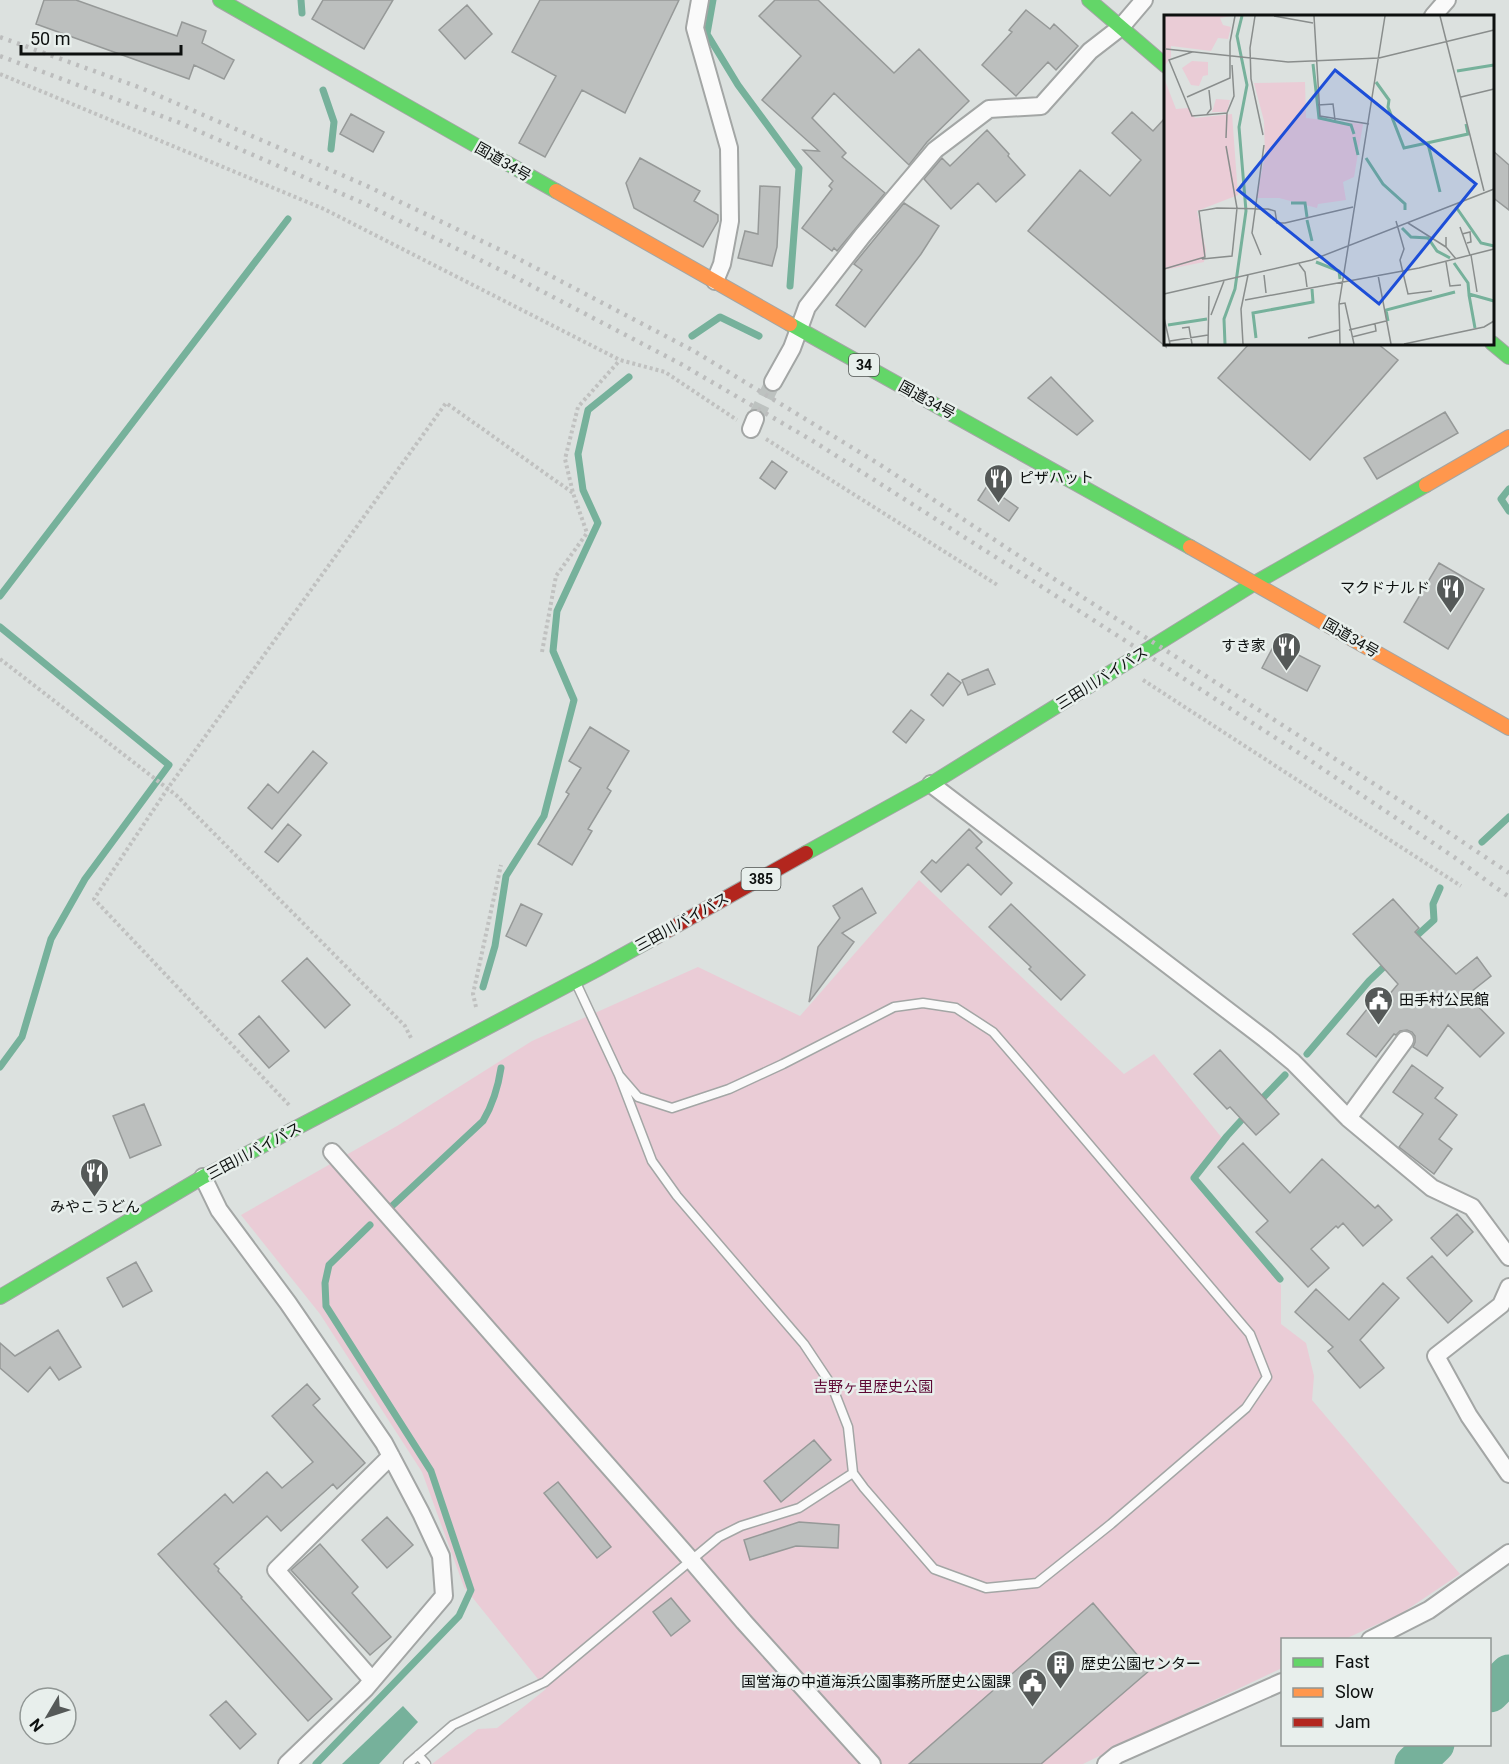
<svg xmlns="http://www.w3.org/2000/svg" width="1509" height="1764" viewBox="0 0 1509 1764" font-family="Roboto,'Noto Sans JP',sans-serif">
	<rect width="100%" height="100%" fill="#dce1df"/>
	<path fill="#eaccd6" d="M919 880 1124 1074 1154 1054 1222 1138 1190 1179 1281 1285V1324L1306 1343 1314 1376 1312 1400 1460 1574 1402 1613 1345 1639 1282 1640V1668L1185 1714 1083 1764H432L478 1729 497 1728 546 1689 464 1587 422 1472 320 1314 241 1215 397 1126 532 1041 698 967 800 1016Z"/>
	<path fill="#76b19b" d="M403 1706 418 1722 379 1764H342Z"/>
	<g fill="none" stroke-linecap="round" stroke-linejoin="round">
		<path stroke="#76b19b" stroke-width="7" d="M301 0 302 13
			M713 0 707 34 738 85 799 168 790 286
			M323 90 334 122 331 149
			M692 336 720 317 759 336
			M1509 489 1501 499 1509 511
			M0 596 288 219
			M0 627 169 765 85 879 51 939 22 1037 0 1067
			M1482 842 1509 817
			M1412 940 1434 920 1433 904 1440 888
			M483 987 495 946 506 876 544 816 574 700 553 651 557 611 598 523 583 490 578 454 588 410 629 377
			M1307 1054 1369 981 1389 962
			M1257 1104 1285 1075
			M1247 1114 1227 1136 1194 1178 1280 1279
			M392 1206 483 1121C493 1104 498 1088 501 1068
			M316 1764 459 1616 471 1590 431 1471 326 1306 325 1283 329 1265 370 1225"/>
		<path stroke="#76b19b" stroke-width="39" d="M1490 1693 1509 1674
			M1414 1764 1435 1744"/>
	</g>
	<path fill="#bcbfbe" stroke="#969998" stroke-width="1.5" d="M44 0H76L177 36 182 22 206 31 202 43 234 60 224 79 194 65 189 79 36 24Z
		M323 0H393L364 49 312 19Z
		M540 0H679L625 113 582 90 545 157 519 143 556 76 512 52Z
		M775 0H818L894 73 919 49 969 101 927 142 909 165 834 93 812 118 846 153 842 157 885 193 837 251 834 248 832 251 802 228 832 189 829 186 833 181 803 150 819 151 762 100 801 56 759 16Z
		M467 5 492 34 465 59 439 30Z
		M1026 10 1050 29 1054 24 1078 46 1056 70 1048 62 1016 96 982 65 1012 32 1009 30Z
		M1132 112 1153 131 1166 117V347L1028 231 1080 170 1110 196 1141 160 1112 133Z
		M351 114 384 132 373 152 340 134Z
		M987 130 1009 154 1008 156 1025 175 996 202 978 183 951 209 924 179 942 158 950 166Z
		M1492 150 1509 165V210L1492 197Z
		M640 158 700 191 694 201 718 215V221L703 247 634 208 626 183Z
		M760 186 780 187 777 247 772 266 738 258 745 231 758 234Z
		M904 203 939 226 921 254 865 327 836 305 862 270 854 264Z
		M1249 344H1378L1398 360 1310 460 1218 378Z
		M1051 377 1093 421 1077 435 1028 398Z
		M1445 412 1458 433 1377 479 1364 458Z
		M772 461 787 472 775 489 760 478Z
		M987 486 1018 508 1009 521 978 500Z
		M1439 563 1484 589 1448 649 1404 622Z
		M1275 643 1320 666 1307 691 1262 668Z
		M988 669 995 684 968 695 962 680Z
		M948 673 961 683 943 706 931 695Z
		M911 710 924 720 906 743 893 732Z
		M590 727 629 751 607 788 611 791 588 829 592 831 572 865 538 844 569 794 566 792 581 768 569 761Z
		M313 751 327 763 272 829 248 808 268 784 278 793Z
		M288 824 301 835 278 862 265 852Z
		M969 829 982 842 976 848 1012 883 1001 895 968 864 941 892 921 872 932 860 936 863Z
		M862 888 876 913 842 933 854 942 809 1002 818 947 840 918 833 906Z
		M1393 899 1419 928 1415 932 1456 974 1477 957 1491 976 1467 995 1504 1033 1480 1057 1448 1025 1427 1056 1413 1047 1415 1042V1036L1412 1032 1407 1030 1400 1031 1396 1035 1394 1034 1376 1057 1347 1034 1372 1003 1378 1008 1398 984 1353 934Z
		M521 904 542 914 526 946 506 936Z
		M1011 904 1085 975 1061 1000 1029 969 1031 967 989 927Z
		M307 958 350 1005 325 1028 282 981Z
		M259 1016 289 1051 269 1068 239 1034Z
		M1220 1050 1279 1114 1256 1135 1230 1107 1227 1109 1194 1074Z
		M1412 1065 1443 1088 1435 1098 1457 1115 1439 1139 1452 1149 1434 1174 1399 1147 1423 1114 1393 1092Z
		M144 1104 161 1145 130 1158 113 1116Z
		M1243 1143 1290 1193 1322 1159 1375 1208 1378 1205 1392 1220 1363 1246 1343 1223 1338 1228 1336 1226 1311 1249 1329 1268 1308 1287 1256 1232 1268 1221 1218 1167Z
		M1457 1214 1473 1232 1447 1256 1431 1238Z
		M1432 1256 1472 1301 1448 1323 1407 1278Z
		M136 1262 152 1291 123 1307 107 1278Z
		M1383 1283 1399 1298 1360 1340 1384 1368 1360 1388 1328 1351 1333 1347 1295 1312 1316 1289 1349 1320Z
		M58 1330 81 1367 59 1380 50 1367 28 1392 0 1368V1343L15 1356Z
		M307 1384 320 1399 313 1405 365 1463 337 1489 333 1484 281 1531 267 1516 214 1564 219 1569 218 1571 242 1597 241 1598 332 1699 308 1721 158 1554 225 1494 233 1503 267 1472 282 1488 313 1462 272 1416Z
		M814 1440 831 1460 781 1502 764 1481Z
		M558 1482 611 1547 597 1558 544 1493Z
		M387 1517 413 1545 387 1568 362 1540Z
		M799 1522 839 1525 838 1548 796 1546 750 1560 744 1540Z
		M320 1544 358 1587 352 1593 391 1637 370 1655 291 1570Z
		M671 1598 690 1621 671 1636 653 1612Z
		M1093 1603 1150 1670 1041 1764H909Z
		M226 1701 256 1734 240 1749 210 1715Z"/>
	<g fill="none" stroke-linecap="round" stroke-linejoin="round">
		<path stroke="#bdc2c0" stroke-width="16" stroke-dasharray="16 8" stroke-linecap="butt" d="M755 419 773 382"/>
		<defs>
			<path id="lane" d="M578 987 619 1075 652 1161 677 1196 804 1344 832 1386 848 1427 853 1473 864 1488 934 1569 986 1588 1037 1583 1111 1524 1246 1408 1267 1377 1250 1334 1025 1069 993 1032 956 1008 923 1003 894 1007 783 1064 729 1089 672 1108 638 1097 619 1075
				M418 1755 426 1764
				M408 1764 453 1725 545 1682 719 1537 741 1526 799 1508 853 1473"/>
			<path id="street" d="M700 0 695 28 729 148 730 221 722 264 715 281
				M1433 16 1447 0
				M773 382 792 348 807 307 863 235 935 150 989 109 1041 106 1090 51 1121 27 1144 0
				M751 429 755 419
				M931 784 1265 1039 1293 1062 1348 1118 1432 1188 1472 1207 1509 1257
				M1348 1118 1405 1040
				M332 1152 691 1560 744 1622 872 1764
				M203 1177 219 1210 288 1303 384 1443 421 1513 441 1556 444 1596 365 1689 287 1764
				M1509 1287 1501 1305 1436 1356 1469 1416 1509 1474
				M1370 1640 1429 1610 1509 1553
				M372 1680 276 1570 391 1456
				M1106 1764 1117 1755 1282 1682"/>
			<path id="fast" d="M220 0 556 191
				M1089 0 1166 66
				M790 324 1190 547
				M1492 343 1509 357
				M806 853 931 784 1255 583 1426 485
				M0 1297 203 1177 598 969 654 938"/>
			<path id="slow" d="M556 191 790 324
				M1426 485 1509 437
				M1190 547 1509 728"/>
			<path id="jam" d="M654 938 806 853"/>
		</defs>
		<use href="#lane" stroke="#a3a6a5" stroke-width="11"/>
		<use href="#street" stroke="#a3a6a5" stroke-width="20"/>
		<use href="#fast" stroke="#a3a6a5" stroke-width="16"/>
		<use href="#slow" stroke="#a3a6a5" stroke-width="16"/>
		<use href="#jam" stroke="#a3a6a5" stroke-width="16"/>
		<path stroke="#c0c1c0" stroke-width="4" stroke-dasharray="3 3" stroke-linecap="butt" d="M0 74 324 209 620 360 665 372 737 420
			M766 439 999 586
			M542 652 556 576 587 533 573 493 565 459 578 407 620 360
			M0 659 176 795 405 1026 412 1040
			M1143 680 1461 886
			M476 1007 473 994 501 865
			M289 1105 94 899 168 788 446 403 573 493"/>
		<use href="#lane" stroke="#fafafa" stroke-width="8"/>
		<use href="#street" stroke="#fafafa" stroke-width="16"/>
		<use href="#fast" stroke="#63d668" stroke-width="14"/>
		<use href="#slow" stroke="#ff974d" stroke-width="14"/>
		<use href="#jam" stroke="#b3261e" stroke-width="14"/>
		<path stroke="#bcbdbd" stroke-width="4.5" stroke-dasharray="3 6" stroke-linecap="butt" d="M0 37 141 88 365 185 513 256 694 351 879 464 1045 573 1418 812 1509 873
			M0 56 180 123 363 203 511 275 681 364 813 441 1019 572 1302 755 1454 857 1509 897"/>
	</g>
	<defs>
		<symbol id="restaurant-pin" viewBox="-11 -11 22 30"><path d="M0 17L-7.5 6A9.5 9.5 0 1 1 7.5 6Z" fill="#555958" stroke="#e8efec"/><path d="M-5-6h1v4h1v-4h1v4h1v-4h1v5L-1.5 .5V6h-2V.5L-5-1ZM5-6V6H3V1.5H1.5Q1.5-4 5-6Z" fill="#fff"/></symbol>
		<symbol id="civic-pin" viewBox="-11 -11 22 30"><path d="M0 17L-7.5 6A9.5 9.5 0 1 1 7.5 6Z" fill="#555958" stroke="#e8efec"/><path d="M-.6-6.5H3V-4.5H.6V-3L4-1V1h2V6H-6V1h2V-1L-.6-3ZM-1.2 2.5V6h2.4V2.5Z" fill="#fff"/></symbol>
		<symbol id="building-pin" viewBox="-11 -11 22 30"><path d="M0 17L-7.5 6A9.5 9.5 0 1 1 7.5 6Z" fill="#555958" stroke="#e8efec"/><path d="M-4-6H4V6H1V3H-1V6H-4ZM-2.5-4.3h1.7v1.8h-1.7ZM.8-4.3h1.7v1.8H.8ZM-2.5-1h1.7V.8h-1.7ZM.8-1h1.7V.8H.8Z" fill="#fff"/></symbol>
	</defs>
	<g fill-rule="evenodd">
		<use href="#restaurant-pin" x="982" y="462" width="33" height="45"/>
		<use href="#restaurant-pin" x="1434" y="572" width="33" height="45"/>
		<use href="#restaurant-pin" x="1270" y="630" width="33" height="45"/>
		<use href="#civic-pin" x="1362" y="984" width="33" height="45"/>
		<use href="#restaurant-pin" x="78" y="1156" width="33" height="45"/>
		<use href="#building-pin" x="1044" y="1648" width="33" height="45"/>
		<use href="#civic-pin" x="1016" y="1666" width="33" height="45"/>
	</g>
	<g text-anchor="middle" dominant-baseline="central" stroke-width="5" stroke-linejoin="round" paint-order="stroke">
		<g fill="#e8efec" stroke="#4f5351" stroke-width="1.5">
			<rect x="849" y="354" width="30" height="22" rx="4.5"/>
			<rect x="741.5" y="868" width="39" height="22" rx="4.5"/>
		</g>
		<g font-size="14" font-weight="bold" fill="#0d100f">
			<text x="864" y="365">34</text>
			<text x="761" y="879">385</text>
		</g>
		<g font-size="15" fill="#0d100f" stroke="#e8efec">
			<text transform="translate(503 162) rotate(30)">国道34号</text>
			<text transform="translate(927 400) rotate(29)">国道34号</text>
			<text transform="translate(1351 638) rotate(30)">国道34号</text>
			<text transform="translate(1102 678) rotate(-32)">三田川バイパス</text>
			<text transform="translate(682 922) rotate(-29)">三田川バイパス</text>
			<text transform="translate(254 1151) rotate(-28)">三田川バイパス</text>
		</g>
		<g font-size="15" fill="#0d100f" stroke="#e8efec" text-anchor="start">
			<text x="1019" y="478">ピザハット</text>
			<text x="1430" y="588" text-anchor="end">マクドナルド</text>
			<text x="1266" y="646" text-anchor="end">すき家</text>
			<text x="1399" y="1000">田手村公民館</text>
			<text x="95" y="1207" text-anchor="middle">みやこうどん</text>
			<text x="1081" y="1664">歴史公園センター</text>
			<text x="1011" y="1682" text-anchor="end">国営海の中道海浜公園事務所歴史公園課</text>
		</g>
		<g font-size="15" fill="#5e0835" stroke="#e8efec">
			<text x="873" y="1387">吉野ヶ里歴史公園</text>
		</g>
	</g>
	<g transform="translate(1164 15)">
		<rect width="330" height="330" fill="#dce1df"/>
		<path d="M0 1H66L56 3 59 10 67 12 64 24 54 23 47 36 7 31V42L0 52ZM28 46 44 47V60L39 61 35 71 27 70 18 53ZM0 63 12 94 24 93 31 103 68 99 74 180 33 196 42 235 40 247 0 255ZM141 67 142 103 199 109 190 162 179 167 182 185 154 189 153 193 115 183H92L101 141 100 106 90 68ZM52 84 66 85 63 97H48Z" fill="#eaccd6"/>
		<path fill="none" stroke="#76b19b" stroke-width="3" d="M149 49 155 103 187 110 190 119M293 56 330 50M212 67 225 85 224 92 240 133 304 119 302 109M190 122 194 140M264 129 276 177M202 143 219 169 241 189V195M127 188H141L143 202M292 192 317 228 330 231M143 205 148 226M238 213 247 222 264 223 273 236 286 243M152 247 175 256 176 264M290 248 304 268 305 279 330 286M305 280 311 313M224 306 222 295 291 277M4 310 43 304M92 323 89 298 149 287 148 274M61 329 60 304 71 274 82 196 75 112 83 70 73 21 78 1"/>
		<path fill="none" stroke="#898d8c" stroke-width="1.5" d="M91 1 86 33 87 64 99 120M110 1 149 8M150 1 156 101 205 109M276 1 320 176M2 34 124 47 215 43 330 15M28 37 5 45 28 101 63 98 62 123M23 82 66 63V27L71 1M297 82 330 74M154 90 169 89 171 105M63 98 70 81 68 50M43 99 47 94 45 75M232 206 240 234 236 245 244 279 268 276M244 208 282 232M296 212 306 240M298 219 306 217 307 227 303 228M282 222V232L292 244M97 240 88 218 100 130M307 240 313 277M38 244 68 241 73 193 62 131M282 247 286 271 297 270M135 249 141 257 143 272M0 254 41 242 35 196 53 193 104 194 111 196 113 208H121L189 192M100 260 102 278M214 260 227 329M0 279 148 245 330 174M81 285 255 253 330 234M175 289 181 288 190 329M47 300 60 266M0 303 6 329M18 313 25 312 28 329M185 315 222 306M188 322 212 316 211 309M144 323 175 315M6 326 44 320M44 329 45 281M79 329 77 294 84 260M176 329 175 289 221 1M240 329 320 312 330 306"/>
		<path fill="#1d4ed8" fill-opacity="0.15" stroke="#1d4ed8" stroke-width="3" d="M171 55 312 169 215 289 74 175Z"/>
		<rect width="330" height="330" fill="none" stroke="#0d100f" stroke-width="3"/>
	</g>
	<rect x="1281" y="1638" width="210" height="108" fill="#e8efec" stroke="#909694" stroke-width="1.5"/>
	<rect x="1293" y="1658" width="30" height="9" fill="#63d668" stroke="#909694" stroke-width="1.5"/>
	<text x="1335" y="1668" font-size="18" fill="#0d100f">Fast</text>
	<rect x="1293" y="1688" width="30" height="9" fill="#ff974d" stroke="#909694" stroke-width="1.5"/>
	<text x="1335" y="1698" font-size="18" fill="#0d100f">Slow</text>
	<rect x="1293" y="1718" width="30" height="9" fill="#b3261e" stroke="#909694" stroke-width="1.5"/>
	<text x="1335" y="1728" font-size="18" fill="#0d100f">Jam</text>
	<g transform="translate(48 1716) rotate(231)"><circle r="28" fill="#e8efec" stroke="#909694" stroke-width="1.5"/>
	<path d="M0-4.5L10 22L0 15L-10 22Z" fill="#555958"/>
	<text y="-9" font-size="16" font-weight="bold" text-anchor="middle" fill="#0d100f">N</text>
	</g>
	<path d="M21 45v9h160v-9" fill="none" stroke="#0d100f" stroke-width="3"/>
	<text x="30" y="45" font-size="18" fill="#0d100f" stroke="#e8efec" stroke-width="4.5" paint-order="stroke">50 m</text>
</svg>
